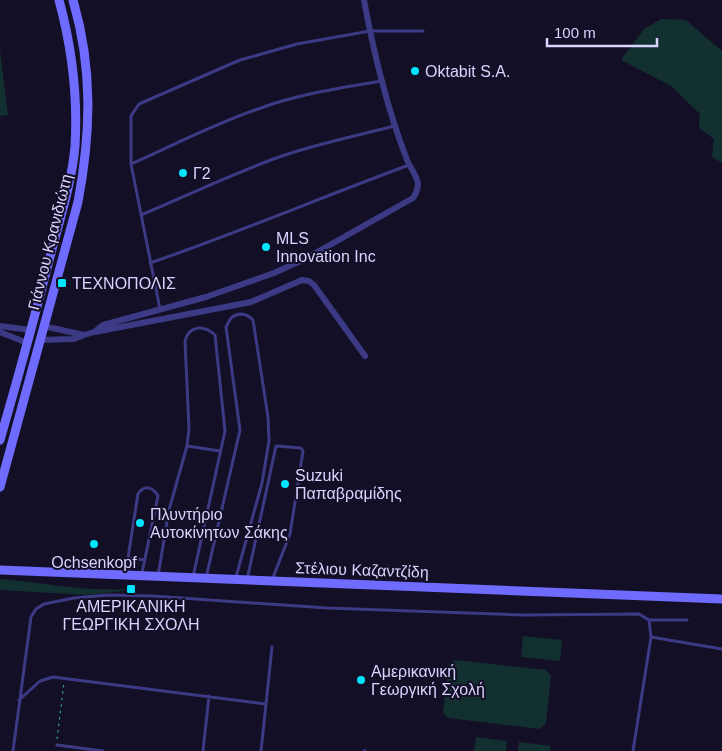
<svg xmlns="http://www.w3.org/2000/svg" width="722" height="751" viewBox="0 0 722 751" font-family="Arial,sans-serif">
	<rect width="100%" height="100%" fill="#130f26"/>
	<path fill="#12302f" d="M661 19 686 20 722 51V163L712 157 714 139 699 128 700 114 671 86 621 60 644 29Z
		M0 50 8 115 0 116Z
		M0 579C42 582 84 592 126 589L123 591 87 595 0 590Z
		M523 636 562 640 560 661 521 657Z
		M455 660 546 670 551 676 546 723 540 729 448 718 443 713 449 664Z
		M476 737 507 741 506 751H474Z
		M519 742 551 746 550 751H518Z"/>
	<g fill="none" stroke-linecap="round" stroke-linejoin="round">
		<path stroke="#2fb8b0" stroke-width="1" stroke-dasharray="2.5 4" stroke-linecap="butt" d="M57 739 64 683"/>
		<path stroke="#3d3a85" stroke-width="3" d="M131 164C174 145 216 123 261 108 299 94 341 88 381 81
			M141 215C186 196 232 174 279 157 316 144 356 136 394 126
			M150 263C237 233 322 197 409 165
			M160 309 131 164V116L139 104 240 60 297 44 370 31H423
			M187 446 220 451
			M128 558 145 560
			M123 574 127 564 138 494C144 484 153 487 158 496L142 573
			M158 576 169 510 187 446 189 429 185 341C189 325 204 325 215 335L225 431 193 577
			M206 578 240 430 226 327 231 318C239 312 246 313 253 320L268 417 269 441 262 483 236 577
			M247 580 276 446 301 448 303 451 290 534 272 580
			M649 620H687
			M651 637 722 649
			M19 700 40 681 53 677 265 704
			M57 745 103 751
			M13 751 31 617 36 609 44 604 74 598 108 595 152 596 327 608 522 615 639 614 649 620 651 637 633 751
			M203 751 209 696
			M261 751 272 647
			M364 751H365"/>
		<path stroke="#3d3a85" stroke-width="6" d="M0 326 30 330
			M43 326 84 335 94 332 103 325 206 297 274 273 305 259 413 198C424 182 414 175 407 160 387 108 374 55 364 0
			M0 332 27 343
			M95 332 251 302 302 280 309 281 314 285 365 356
			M40 340 74 339 84 335"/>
		<path stroke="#6f6bff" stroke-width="9" d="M0 440C18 378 35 316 51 253 60 218 72 182 75 146 78 96 72 48 59 0
			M0 487 78 202C91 133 93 69 73 0
			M0 570 722 599"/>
	</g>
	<g fill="#00e5ff" stroke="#130f26" stroke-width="2">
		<circle cx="415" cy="71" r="5"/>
		<circle cx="183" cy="173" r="5"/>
		<circle cx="266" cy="247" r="5"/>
		<rect x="57" y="278" width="10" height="10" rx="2.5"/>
		<circle cx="285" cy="484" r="5"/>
		<circle cx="140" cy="523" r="5"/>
		<circle cx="94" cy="544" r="5"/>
		<rect x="126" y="584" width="10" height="10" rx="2.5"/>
		<circle cx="361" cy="680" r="5"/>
	</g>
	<g text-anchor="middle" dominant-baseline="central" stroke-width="4" stroke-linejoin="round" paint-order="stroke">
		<g font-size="16" fill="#d9d4ff" stroke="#130f26" text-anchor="start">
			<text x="425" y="71">Oktabit S.A.</text>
			<text x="193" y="173">Γ2</text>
			<text x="276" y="238">MLS<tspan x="276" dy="18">Innovation Inc</tspan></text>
			<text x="72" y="283">ΤΕΧΝΟΠΟΛΙΣ</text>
			<text x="295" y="475">Suzuki<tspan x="295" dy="18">Παπαβραμίδης</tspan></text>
			<text x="150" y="514">Πλυντήριο<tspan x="150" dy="18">Αυτοκίνητων Σάκης</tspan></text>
			<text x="94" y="562" text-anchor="middle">Ochsenkopf</text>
			<text x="131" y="606" text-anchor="middle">ΑΜΕΡΙΚΑΝΙΚΗ<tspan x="131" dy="18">ΓΕΩΡΓΙΚΗ ΣΧΟΛΗ</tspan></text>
			<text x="371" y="671">Αμερικανική<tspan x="371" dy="18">Γεωργική Σχολή</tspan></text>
		</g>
		<g font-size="16" fill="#d9d4ff" stroke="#130f26">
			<text transform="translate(50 242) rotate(-76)">Γιάννου Κρανιδιώτη</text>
			<text transform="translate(362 570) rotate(2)">Στέλιου Καζαντζίδη</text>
		</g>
	</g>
	<path d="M547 38v8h110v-8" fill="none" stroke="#d9d4ff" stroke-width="2.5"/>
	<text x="554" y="38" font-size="15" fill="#d9d4ff" stroke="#130f26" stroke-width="4" paint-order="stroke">100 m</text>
</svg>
